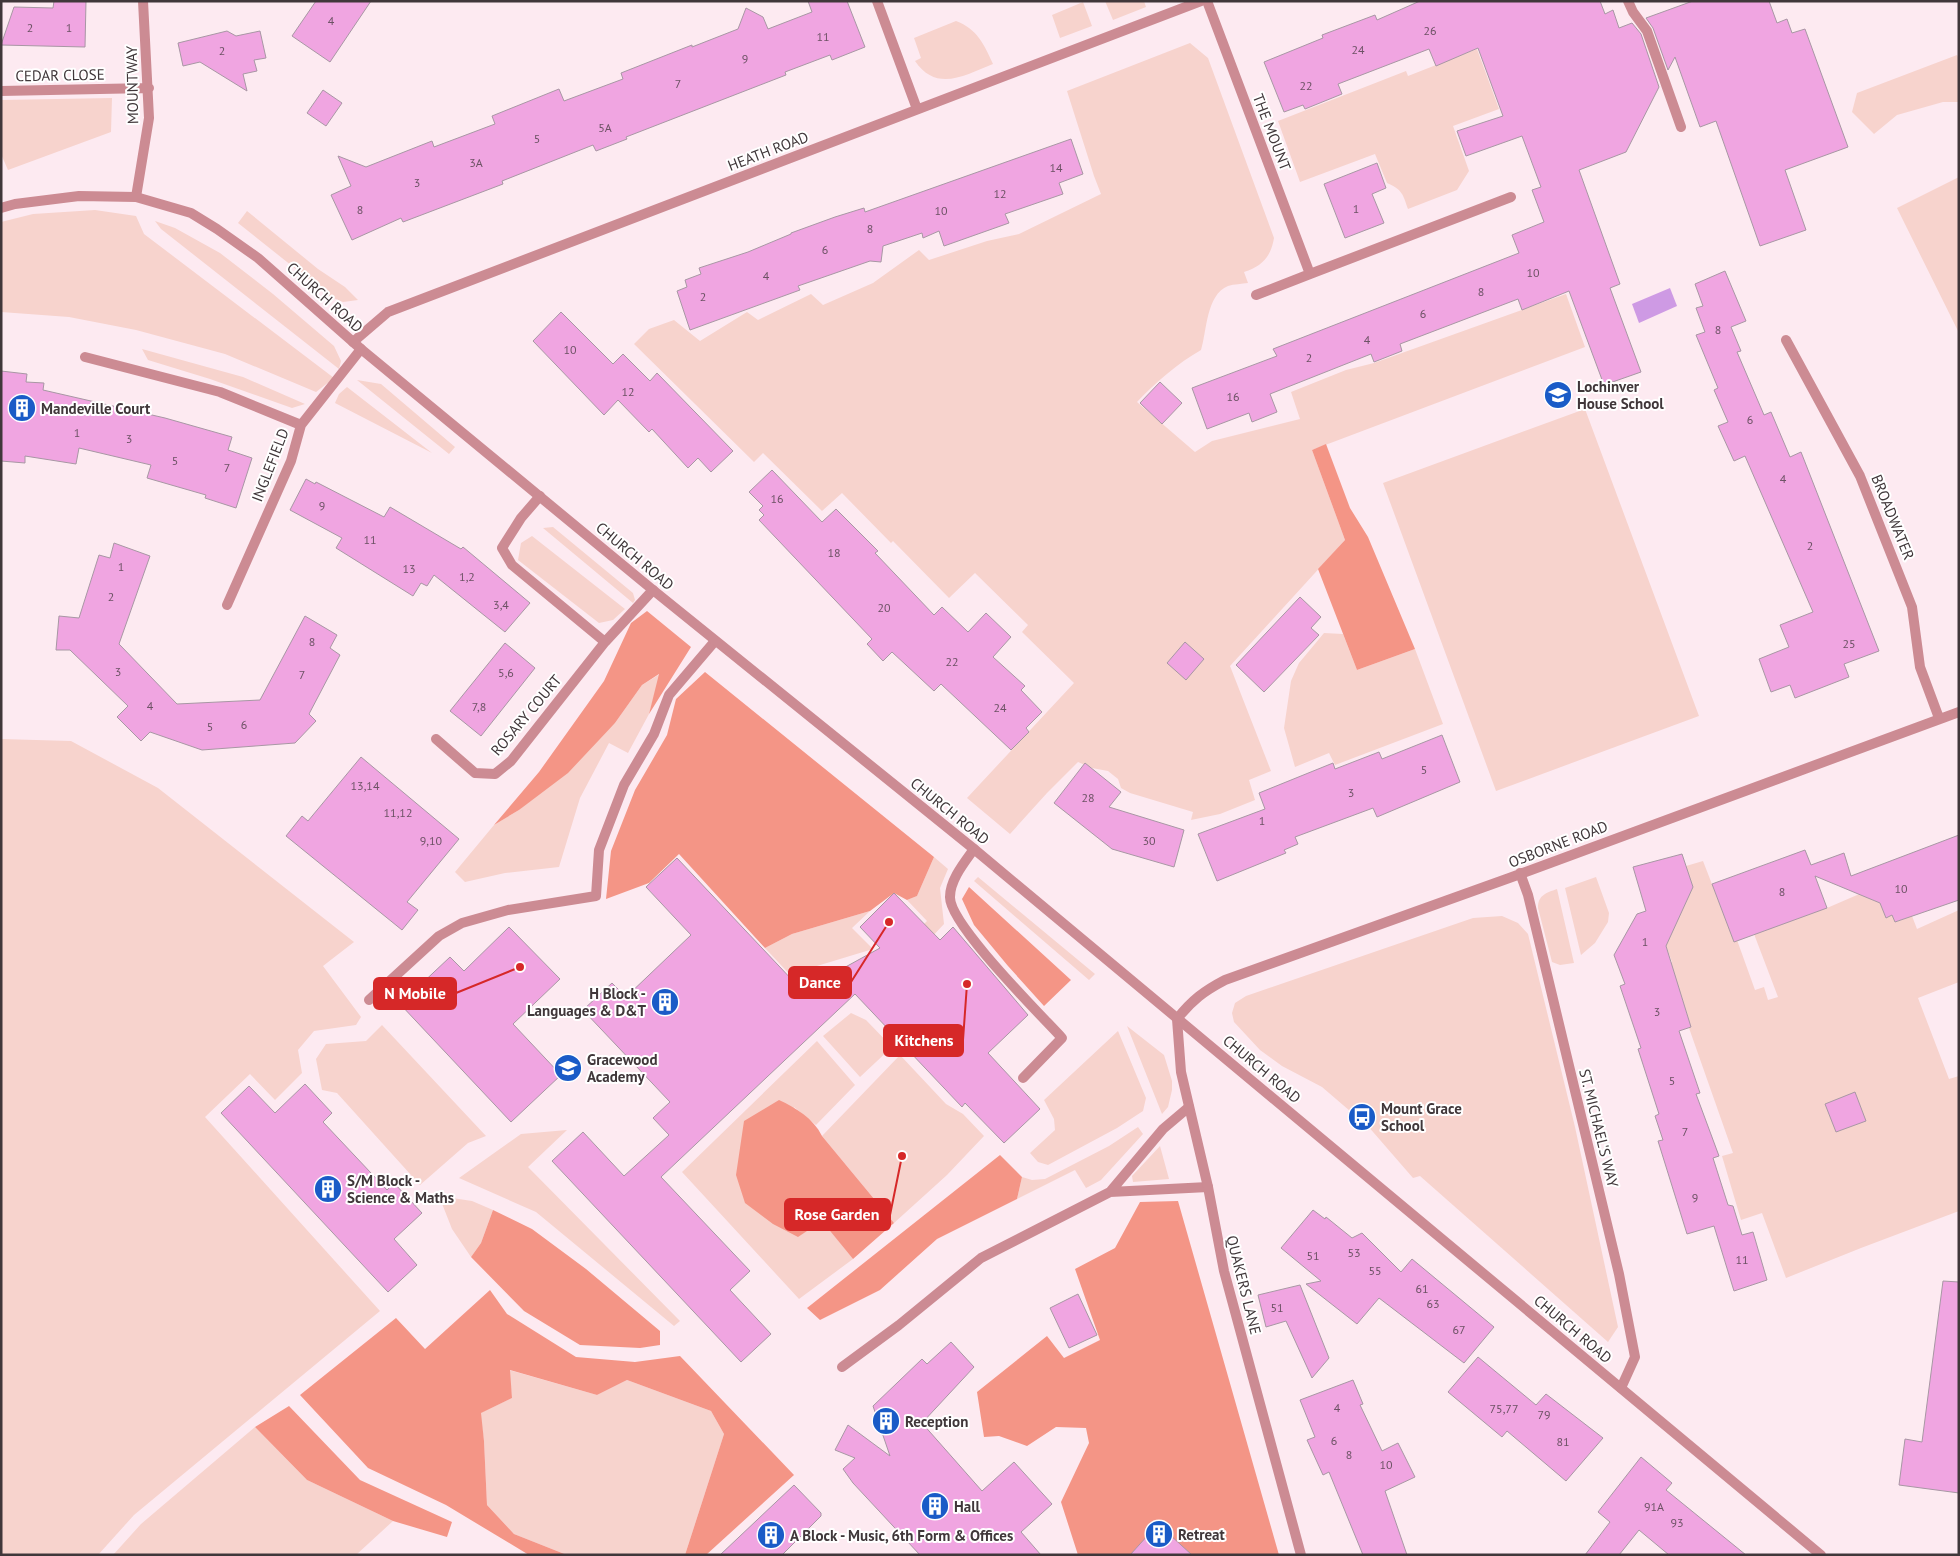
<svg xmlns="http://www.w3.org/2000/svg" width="1960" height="1556" viewBox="0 0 1960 1556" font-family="'PT Sans',sans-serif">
	<rect width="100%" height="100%" fill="#fdeaf1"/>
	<path fill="#f7d3cd" d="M1105 1H1144L1146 7 1113 20Z
		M1083 2 1092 26 1060 38 1052 15Z
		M956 21C977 29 984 44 993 64 965 75 937 93 915 61L921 58 914 38Z
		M1190 43 1208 58 1274 238C1271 256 1263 266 1244 272L1248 283C1242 284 1234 284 1228 286 1206 295 1207 331 1201 350 1178 363 1156 382 1137 402L1195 452 1212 441 1300 419 1291 392 1346 370 1374 363 1566 294 1585 347 1312 450 1345 540 1230 666 1271 771 1249 780 1255 800 1220 814 1191 820 1193 812 1130 793 1121 788 1118 779 1108 771 1092 768 1078 762 1047 793 1010 834 967 798 1074 683 1022 632 1028 625 975 573 949 598 893 541 891 543 842 493 822 511 763 453 754 462 634 344 649 329 674 320 700 341 747 312 758 320 811 294 823 305 873 283 919 250 929 260 987 241 1019 234 1101 194 1094 176 1067 91Z
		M1477 49 1499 109 1453 126 1469 171 1457 190 1408 209C1403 195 1403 190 1387 183L1375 154 1300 182 1278 121 1406 71 1408 76Z
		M1957 55 1959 59V102H1943L1897 115 1874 134 1852 112 1857 93Z
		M112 98 111 132 8 170 1 154V100Z
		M1959 177V333L1897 208Z
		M95 210 136 216 144 234 334 378 316 392 225 354 136 330 69 317 1 312V222L33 214Z
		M247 211 318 269 345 287 358 300 343 302 331 297 238 223Z
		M155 221 175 228 220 253 273 294 334 346 341 361 339 369 161 229Z
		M142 349 243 377 305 404 292 408 210 379 148 360Z
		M357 380 381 384 455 447 449 454Z
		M347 387 432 453 335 403 339 394Z
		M1585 409 1699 716 1496 791 1383 483Z
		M553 527 633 593 635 600 633 603 543 528Z
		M532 536 625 609 613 620 599 623 518 560 521 543Z
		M1324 633 1343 634 1357 670 1415 649 1443 724 1335 765 1329 753 1295 767 1284 728 1291 681 1299 663Z
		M660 674 649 714 628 753 609 743 580 798 559 867 505 873 465 882 455 872 494 825 519 810 615 723 642 685Z
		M1 739 71 741 158 788 354 942 323 966 361 1017 356 1025 314 1031 298 1050 302 1073 275 1100 250 1074 205 1117 380 1311 134 1515 98 1555H1Z
		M934 857 948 869 940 888 944 924 916 954 905 943 927 921 907 900 917 896Z
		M1703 861 1734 941 1737 940 1755 990 1764 987 1768 1000 1778 997 1754 934 1827 908 1864 892 1866 897 1880 903 1886 918 1892 915 1896 922 1912 916 1917 929 1959 910V982L1918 998 1949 1079 1959 1076V1211L1861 1248 1786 1278 1762 1213 1741 1220 1722 1156 1733 1153 1689 1028 1691 1027 1681 995 1666 964 1672 962 1661 932 1688 873 1686 866Z
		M978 877 1095 974 1089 980 974 881Z
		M1596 877 1609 913 1608 922 1595 943 1581 955 1565 888Z
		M1557 889 1574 963 1560 965 1552 962 1538 908C1538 895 1546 893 1557 889Z
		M870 911 852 928 873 949 807 969 795 980 765 948 792 934Z
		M1502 916 1518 923 1528 934 1575 1127 1618 1327 1608 1342 1420 1176 1413 1178 1367 1125 1371 1120 1355 1106 1350 1111 1322 1087 1282 1066 1260 1050 1234 1022 1232 1013 1235 1003 1246 996 1473 918Z
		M851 1013 866 1020 892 1047 860 1077 823 1036Z
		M382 1025 486 1136 468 1143 420 1185 337 1093 322 1090 316 1059 326 1044 366 1041Z
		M1127 1026 1164 1055 1172 1081V1090L1168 1107 1162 1114Z
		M1118 1031 1146 1098 1143 1111 1117 1128 1048 1165 1038 1162 1030 1153 1055 1130 1054 1119 1044 1100Z
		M817 1041 855 1085 816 1125 794 1107 822 1220 853 1259 799 1299 682 1172Z
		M900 1055 946 1104 963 1114 984 1136 947 1175 894 1223 822 1136Z
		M1138 1127 1143 1134 1101 1180 1086 1188 1075 1170 1017 1199 1022 1177 1032 1180 1045 1179 1109 1146Z
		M567 1130 528 1167 680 1321 674 1326 536 1212 459 1178 521 1134Z
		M1160 1146 1169 1179 1133 1182 1132 1176Z
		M439 1196 472 1201 493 1210 481 1243 471 1257 452 1229Z
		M509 1370 597 1395 627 1380 711 1411 724 1434 685 1555H567L514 1534 487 1505 484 1441 480 1413 512 1398Z
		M255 1427 307 1480 393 1521 356 1555H113L141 1524Z"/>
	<path fill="#f49586" d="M1326 444 1350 508 1368 537 1415 649 1357 670 1318 569 1345 540 1312 450Z
		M647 611 691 647 649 714 659 674 642 685 615 723 568 773 519 810 494 825 539 772 604 681 631 623Z
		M705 672 934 857 917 896 907 900 894 893 870 911 792 934 765 948 679 854 649 883 606 899 611 851 635 790 667 735 676 699Z
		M969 887 1071 980 1044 1006 1008 966 974 925 962 899Z
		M779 1100C796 1108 813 1118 822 1136L894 1223 853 1259 822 1221 798 1237 773 1224 745 1203 736 1175 744 1121Z
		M1000 1155 1022 1177 1017 1199 937 1239 880 1290 820 1320 807 1308Z
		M1178 1201 1279 1555H1078L1061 1502 1089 1443 1086 1428 1056 1427 1027 1446 999 1436 984 1437 977 1392 1047 1336 1064 1358 1100 1340 1075 1269 1115 1248 1140 1202Z
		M493 1210 532 1229 586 1269 660 1331V1345L640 1348 580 1345 524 1311 471 1257 481 1243Z
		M490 1290 507 1314 576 1357 635 1362 680 1356 794 1475 706 1555H685L724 1434 711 1411 627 1380 597 1395 510 1370 512 1398 481 1413 484 1441 487 1505 514 1534 567 1555H529L446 1505 368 1468 300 1395 396 1318 425 1349Z
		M289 1406 360 1480 452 1522 447 1537 393 1521 307 1480 255 1427Z"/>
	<path fill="#ce9ae4" d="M1670 288 1677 306 1639 323 1632 304Z"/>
	<path fill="#f0a5e1" stroke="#a897a4" d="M54 1H86L85 47 1 45 14 7 53 8Z
		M316 1H371L330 62 292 36Z
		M808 1H847L865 47 832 60 830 55 785 72 786 75 626 137 627 139 596 151 593 145 502 181 503 184 403 222 401 218 352 240 331 195 351 186 338 156 366 167 432 141 434 147 495 124 492 116 559 89 564 101 623 79 621 73 692 45V47L738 29 746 8 763 17 768 29 812 12Z
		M1420 1H1600L1605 14 1613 10 1619 28 1632 23 1641 34 1659 87 1626 152 1579 170 1620 284 1610 288 1641 372 1604 385 1569 291 1522 310 1518 299 1400 344 1402 351 1374 362 1371 354 1270 394 1277 412 1252 422 1249 413 1207 429 1192 388 1277 356 1273 349 1519 253 1512 235 1544 222 1532 190 1541 187 1522 136 1466 156 1457 131 1503 116 1478 48 1436 66 1429 49 1338 84 1342 94 1305 109 1303 105 1284 112 1264 62 1323 38 1322 35 1375 15 1377 20Z
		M1693 1H1769L1777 23 1787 19 1792 33 1805 29 1848 147 1785 170 1806 230 1760 246 1716 121 1700 127 1675 57 1668 70 1653 28 1646 18Z
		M227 31 236 36 260 31 266 58 254 60 257 71 243 74 247 91 200 62 183 66 178 43Z
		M323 90 342 103 326 126 307 113Z
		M1071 139 1083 174 1059 183 1063 194 1005 214 1009 223 944 246 939 231 923 238 922 233 883 246 881 262 870 261 798 286 800 290 690 330 677 291 687 287 685 280 701 274 699 268 748 252 791 234V233L835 217 864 208 865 212Z
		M1377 163 1386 188 1372 194 1384 223 1345 238 1324 184Z
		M1725 271 1746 321 1731 327 1741 351 1737 352 1764 415 1771 412 1790 457 1801 452 1879 651 1844 664 1849 677 1795 698 1790 685 1771 692 1759 659 1789 647 1780 625 1813 612 1745 456 1734 461 1718 426 1728 422 1714 390 1718 388 1696 335 1705 332 1696 308 1703 306 1695 284Z
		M561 312 613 364 623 354 650 381 657 373 733 451 711 472 698 458 688 468 652 429 649 432 618 400 604 415 533 341Z
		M1 371 27 374 26 382 44 383 43 390 165 418 232 437 228 450 252 458 236 508 205 498 206 495 147 478 151 465 79 448 76 464 25 456V463L1 461Z
		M1160 382 1182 403 1162 424 1140 403Z
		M772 470 822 522 836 509 878 551 875 553 934 615 942 607 968 632 986 613 1011 637 993 657 1025 686 1021 690 1042 712 1026 728 1029 732 1011 750 941 684 934 691 892 652 883 661 867 644 872 639 759 520 764 515 759 510 763 506 749 492Z
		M306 479 315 484 316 482 384 517 390 507 461 549 463 547 530 603 505 632 434 575 427 586 421 583 413 596 336 548 342 538 290 510Z
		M114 543 150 556 119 644 177 704 260 700 305 616 337 635 330 648 340 655 309 714 316 721 295 743 202 750 150 732 141 741 117 717 128 706 70 650H56L59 616 79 618 99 555 110 558Z
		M1300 597 1321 617 1311 628 1319 635 1264 692 1236 665Z
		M1185 642 1204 659 1186 680 1167 663Z
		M505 643 535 668 481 736 450 711Z
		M1442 735 1460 782 1377 817 1373 808 1295 837 1298 844 1284 850 1286 853 1217 881 1198 834 1265 809 1259 793 1333 763 1335 769 1379 752 1382 759Z
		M361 757 459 839 407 902 418 910 402 930 286 836 302 816 308 821Z
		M1085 763 1121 792 1109 807 1184 830 1174 867 1112 849 1054 803Z
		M1959 835V900L1895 922 1892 915 1886 918 1880 903 1815 876 1827 908 1734 942 1712 884 1805 850 1811 865 1844 853 1851 876Z
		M1682 854 1693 887 1666 946 1691 1027 1679 1031 1700 1093 1696 1094 1719 1156 1713 1158 1728 1205 1733 1206 1742 1235 1753 1232 1767 1280 1734 1291 1714 1226 1687 1234 1658 1141 1663 1140 1655 1116 1659 1114 1638 1049 1641 1048 1620 986 1625 984 1614 955 1637 914 1646 911 1633 867Z
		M677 858 795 983 809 970 820 981 880 948 860 927 894 893 940 940 953 927 1028 1015 988 1053 1040 1109 1004 1143 965 1103 962 1107 855 994 661 1177 750 1271 730 1290 771 1334 741 1362 552 1161 583 1132 624 1176 669 1135 653 1118 670 1102 583 1010 612 983 626 997 691 935 646 887Z
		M509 927 560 979 513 1024 561 1075 511 1122 400 1004 450 957 464 971Z
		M305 1084 332 1113 323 1122 387 1190 394 1183 422 1213 394 1239 417 1265 388 1292 221 1113 249 1086 275 1113Z
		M1855 1092 1866 1121 1836 1132 1825 1104Z
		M1313 1210 1325 1219 1326 1217 1352 1238 1362 1233 1401 1272 1412 1259 1494 1327 1464 1363 1379 1298 1357 1324 1306 1284 1321 1281 1281 1248Z
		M1943 1281 1959 1282V1493L1899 1485 1905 1439 1922 1442Z
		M1300 1285 1329 1358 1312 1378 1286 1321 1266 1327 1258 1295Z
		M1078 1294 1097 1335 1069 1348 1050 1308Z
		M951 1342 974 1367 922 1423 982 1491 1014 1462 1052 1504 1021 1532 1041 1555H920L853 1483 843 1469 855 1458 835 1450 848 1425 890 1456 873 1406 922 1359 927 1364Z
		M1478 1357 1536 1405 1546 1394 1603 1438 1566 1481 1507 1431 1502 1437 1448 1392Z
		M1353 1380 1363 1404 1360 1405 1382 1451 1398 1443 1415 1477 1385 1491 1407 1555H1363L1329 1472 1323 1475 1307 1440 1315 1437 1300 1400Z
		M1641 1457 1672 1483 1666 1490 1746 1555H1669L1639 1530 1619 1555H1585L1610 1522 1598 1512Z
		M794 1485 821 1513V1516L782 1555H720Z
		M1158 1524 1192 1555H1130Z"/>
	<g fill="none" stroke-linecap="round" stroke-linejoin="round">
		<path stroke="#cc8b93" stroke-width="10" d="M1628 1 1633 12 1647 31 1681 127
			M974 849C964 863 950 880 950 897 949 924 1041 1015 1062 1038L1023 1078
			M369 1000 439 936 462 923 508 910 596 896 599 850 624 785 654 734 669 695 715 641
			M1110 1192 1208 1187
			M842 1367 899 1325 981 1258 1110 1192 1163 1129 1189 1107"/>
		<path stroke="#cc8b93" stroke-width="10" d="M877 1 917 109
			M1207 1 1310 274 1511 197
			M1 91 149 88
			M136 197 149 118 143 1
			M1256 295 1310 274
			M1786 340 1860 476 1912 607 1920 667 1939 718
			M353 342 388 312 1201 1
			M85 357 220 392 301 425
			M540 496 521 518 502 548 512 565 605 642
			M227 605 291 461 301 425 361 349
			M436 739 475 773 495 774 511 761 605 642 653 590
			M1520 873 1528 895 1619 1274 1635 1357 1621 1388
			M1301 1555 1224 1271 1208 1187 1181 1072 1177 1019C1192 1000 1204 991 1225 980L1512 877 1959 712"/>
		<path stroke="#cc8b93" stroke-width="10" d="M1 208 15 204 79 196 136 197 191 213 217 229 258 258 361 349 653 590 974 849 1821 1555"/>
	</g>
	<defs>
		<symbol id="school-disc" viewBox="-11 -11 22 22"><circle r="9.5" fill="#1a5bc7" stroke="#fff"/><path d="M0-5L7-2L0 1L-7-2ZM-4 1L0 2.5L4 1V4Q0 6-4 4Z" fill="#fff"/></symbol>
		<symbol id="building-disc" viewBox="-11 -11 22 22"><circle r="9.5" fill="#1a5bc7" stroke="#fff"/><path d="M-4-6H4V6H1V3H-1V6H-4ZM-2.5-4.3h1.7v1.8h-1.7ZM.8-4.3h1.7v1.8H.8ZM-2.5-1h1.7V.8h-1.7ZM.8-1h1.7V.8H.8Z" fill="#fff"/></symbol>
		<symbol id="bus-disc" viewBox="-11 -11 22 22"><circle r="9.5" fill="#1a5bc7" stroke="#fff"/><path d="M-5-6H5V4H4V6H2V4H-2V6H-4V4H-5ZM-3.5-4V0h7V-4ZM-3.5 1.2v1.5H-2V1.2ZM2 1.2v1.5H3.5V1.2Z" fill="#fff"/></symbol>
	</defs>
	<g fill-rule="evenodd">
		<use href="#school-disc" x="1542" y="379" width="32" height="32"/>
		<use href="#building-disc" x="6" y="392" width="32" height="32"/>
		<use href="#building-disc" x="649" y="986" width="32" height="32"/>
		<use href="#school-disc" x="552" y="1052" width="32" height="32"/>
		<use href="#bus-disc" x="1346" y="1101" width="32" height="32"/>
		<use href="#building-disc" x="312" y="1173" width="32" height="32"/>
		<use href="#building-disc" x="870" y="1405" width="32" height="32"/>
		<use href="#building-disc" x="919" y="1490" width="32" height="32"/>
		<use href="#building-disc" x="1143" y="1518" width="32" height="32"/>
		<use href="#building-disc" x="755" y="1519" width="32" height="32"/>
	</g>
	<g text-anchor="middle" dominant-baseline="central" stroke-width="4" stroke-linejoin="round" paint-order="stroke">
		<g font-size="12" fill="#6c5264">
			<text x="331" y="20">4</text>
			<text x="30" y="27">2</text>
			<text x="69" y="27">1</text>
			<text x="1430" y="30">26</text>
			<text x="823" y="36">11</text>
			<text x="1358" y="49">24</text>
			<text x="222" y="50">2</text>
			<text x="745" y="58">9</text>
			<text x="678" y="83">7</text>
			<text x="1306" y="85">22</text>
			<text x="605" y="127">5A</text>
			<text x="537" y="138">5</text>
			<text x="476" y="162">3A</text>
			<text x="1056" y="167">14</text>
			<text x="417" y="182">3</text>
			<text x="1000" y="193">12</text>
			<text x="1356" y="208">1</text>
			<text x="360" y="209">8</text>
			<text x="941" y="210">10</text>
			<text x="870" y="228">8</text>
			<text x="825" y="249">6</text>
			<text x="1533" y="272">10</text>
			<text x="766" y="275">4</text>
			<text x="1481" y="291">8</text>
			<text x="703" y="296">2</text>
			<text x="1423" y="313">6</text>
			<text x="1718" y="329">8</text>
			<text x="1367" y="339">4</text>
			<text x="570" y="349">10</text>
			<text x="1309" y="357">2</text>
			<text x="628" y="391">12</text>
			<text x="1233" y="396">16</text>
			<text x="1750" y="419">6</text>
			<text x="77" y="432">1</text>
			<text x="129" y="438">3</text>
			<text x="175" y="460">5</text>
			<text x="227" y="467">7</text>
			<text x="1783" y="478">4</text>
			<text x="777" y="498">16</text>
			<text x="322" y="505">9</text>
			<text x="370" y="539">11</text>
			<text x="1810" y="545">2</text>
			<text x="834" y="552">18</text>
			<text x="121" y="566">1</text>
			<text x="409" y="568">13</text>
			<text x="467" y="576">1,2</text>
			<text x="111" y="596">2</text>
			<text x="501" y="604">3,4</text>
			<text x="884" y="607">20</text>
			<text x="312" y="641">8</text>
			<text x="1849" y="643">25</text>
			<text x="952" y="661">22</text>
			<text x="118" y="671">3</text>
			<text x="506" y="672">5,6</text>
			<text x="302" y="674">7</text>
			<text x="150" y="705">4</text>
			<text x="479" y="706">7,8</text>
			<text x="1000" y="707">24</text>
			<text x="244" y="724">6</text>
			<text x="210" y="726">5</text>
			<text x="1424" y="769">5</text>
			<text x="365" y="785">13,14</text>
			<text x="1351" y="792">3</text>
			<text x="1088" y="797">28</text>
			<text x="398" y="812">11,12</text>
			<text x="1262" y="820">1</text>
			<text x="431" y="840">9,10</text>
			<text x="1149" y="840">30</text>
			<text x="1901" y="888">10</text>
			<text x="1782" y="891">8</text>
			<text x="1645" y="941">1</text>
			<text x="1657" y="1011">3</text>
			<text x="1672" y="1080">5</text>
			<text x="1685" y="1131">7</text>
			<text x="1695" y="1197">9</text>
			<text x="1354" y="1252">53</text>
			<text x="1313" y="1255">51</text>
			<text x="1742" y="1259">11</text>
			<text x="1375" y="1270">55</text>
			<text x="1422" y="1288">61</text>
			<text x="1433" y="1303">63</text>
			<text x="1277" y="1307">51</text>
			<text x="1459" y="1329">67</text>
			<text x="1337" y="1407">4</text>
			<text x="1504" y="1408">75,77</text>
			<text x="1544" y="1414">79</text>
			<text x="1334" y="1440">6</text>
			<text x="1563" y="1441">81</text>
			<text x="1349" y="1454">8</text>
			<text x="1386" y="1464">10</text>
			<text x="1654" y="1506">91A</text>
			<text x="1677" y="1522">93</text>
		</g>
		<g font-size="15" fill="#40373a" stroke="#fff">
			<text transform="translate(60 75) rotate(-1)">CEDAR CLOSE</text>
			<text transform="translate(132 85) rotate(-91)">MOUNTWAY</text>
			<text transform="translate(1272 132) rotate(69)">THE MOUNT</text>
			<text transform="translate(768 151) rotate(-21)">HEATH ROAD</text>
			<text transform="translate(325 297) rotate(42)">CHURCH ROAD</text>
			<text transform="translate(270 465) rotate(-69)">INGLEFIELD</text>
			<text transform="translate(1893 517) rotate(68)">BROADWATER</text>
			<text transform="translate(635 556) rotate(40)">CHURCH ROAD</text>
			<text transform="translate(526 715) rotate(-50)">ROSARY COURT</text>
			<text transform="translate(950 811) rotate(39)">CHURCH ROAD</text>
			<text transform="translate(1558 844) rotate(-21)">OSBORNE ROAD</text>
			<text transform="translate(1262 1069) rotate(40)">CHURCH ROAD</text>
			<text transform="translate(1599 1128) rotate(76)">ST. MICHAEL'S WAY</text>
			<text transform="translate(1244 1285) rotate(76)">QUAKERS LANE</text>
			<text transform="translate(1573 1329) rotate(40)">CHURCH ROAD</text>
		</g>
		<g font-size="15" font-weight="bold" fill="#40373a" stroke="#fff" text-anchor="start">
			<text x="1577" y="386">Lochinver<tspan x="1577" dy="17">House School</tspan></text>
			<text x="41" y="408">Mandeville Court</text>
			<text x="646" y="993" text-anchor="end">H Block -<tspan x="646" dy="17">Languages &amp; D&amp;T</tspan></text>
			<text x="587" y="1059">Gracewood<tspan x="587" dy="17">Academy</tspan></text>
			<text x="1381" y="1108">Mount Grace<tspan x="1381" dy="17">School</tspan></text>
			<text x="347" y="1180">S/M Block -<tspan x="347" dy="17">Science &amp; Maths</tspan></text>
			<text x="905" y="1421">Reception</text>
			<text x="954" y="1506">Hall</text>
			<text x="1178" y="1534">Retreat</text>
			<text x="790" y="1535">A Block - Music, 6th Form &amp; Offices</text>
		</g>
	</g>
	<path fill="none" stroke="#d62828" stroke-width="2" d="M889 922L851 982M520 967L456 993M967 984L963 1040M902 1156L890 1215"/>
	<g fill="#d62828" stroke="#fff" stroke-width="2">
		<circle cx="889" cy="922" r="5"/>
		<circle cx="520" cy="967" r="5"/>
		<circle cx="967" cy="984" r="5"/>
		<circle cx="902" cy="1156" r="5"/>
	</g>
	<g fill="#d62828" stroke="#d62828" stroke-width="2">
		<rect x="789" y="967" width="62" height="31" rx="5"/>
		<rect x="374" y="978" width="82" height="31" rx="5"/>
		<rect x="884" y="1025" width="79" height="31" rx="5"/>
		<rect x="785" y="1199" width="105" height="31" rx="5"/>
	</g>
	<g font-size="16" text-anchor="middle" font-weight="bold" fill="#fff">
		<text x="820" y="988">Dance</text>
		<text x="415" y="999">N Mobile</text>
		<text x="924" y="1046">Kitchens</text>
		<text x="837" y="1220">Rose Garden</text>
	</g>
	<rect width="1960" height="1556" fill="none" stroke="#40373a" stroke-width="5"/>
</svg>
